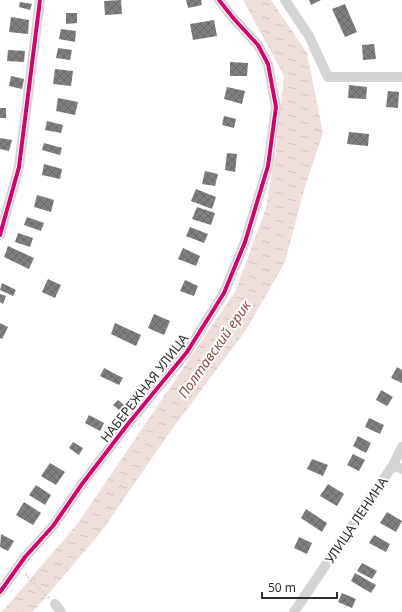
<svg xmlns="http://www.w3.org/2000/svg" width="402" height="612" viewBox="0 0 402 612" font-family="'Noto Sans',sans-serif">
	<defs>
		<pattern id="water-ripples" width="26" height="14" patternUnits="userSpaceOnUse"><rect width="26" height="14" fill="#f0dedb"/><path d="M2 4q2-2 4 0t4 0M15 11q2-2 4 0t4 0" fill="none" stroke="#cebfbc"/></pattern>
		<pattern id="building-cross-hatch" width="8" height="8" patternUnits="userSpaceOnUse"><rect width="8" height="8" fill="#7f7f7f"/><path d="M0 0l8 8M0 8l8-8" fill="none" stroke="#686868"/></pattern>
	</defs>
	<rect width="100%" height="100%" fill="#fff"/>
	<path fill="url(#water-ripples)" d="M243 0H271L307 53 323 133 304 190 285 262 246 330 170 432 101 532 33 612H1L8 605 78 523 236 290 266 208 276 149 284 76Z"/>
	<path fill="url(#building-cross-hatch)" d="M121 0 122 14 105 15 104 1Z
		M186 0H201L202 5 188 8Z
		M309 0H321L311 5Z
		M20 2 32 4 30 10 19 7Z
		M345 4 357 32 345 37 332 9Z
		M66 13H77V23L66 24Z
		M11 17 29 20 28 34 9 32Z
		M214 20 217 36 193 40 190 24Z
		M61 29 76 31 75 42 59 39Z
		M374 44 376 59 363 60 362 45Z
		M58 48 72 50 70 60 56 58Z
		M8 50 25 51 24 62 7 61Z
		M230 62 248 63 247 76H230Z
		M55 69 73 71 71 86 53 84Z
		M11 76 24 79 22 89 9 86Z
		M349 85 367 87 366 99 348 98Z
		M227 87 245 91 242 104 224 99Z
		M388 91 399 92 398 108 386 107Z
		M58 98 78 102 75 115 56 111Z
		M0 108H6V118H0Z
		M224 116 236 119 234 128 222 125Z
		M47 121 63 125 61 133 45 130Z
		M349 132 369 134 368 146 347 144Z
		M0 138 12 140 9 151 0 149Z
		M44 143 62 148 60 155 42 150Z
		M227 153 237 154 235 172 225 170Z
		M44 164 62 169 60 179 42 175Z
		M205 171 218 174 215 186 202 184Z
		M196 189 216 197 212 209 191 201Z
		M37 195 54 200 51 212 34 207Z
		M197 207 215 213 211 225 192 219Z
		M27 217 44 223 41 231 24 225Z
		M190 227 208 234 204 243 186 236Z
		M18 233 33 238 30 247 15 242Z
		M8 246 34 258 29 269 4 257Z
		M183 248 200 256 196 266 178 259Z
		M48 279 61 285 55 298 42 292Z
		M185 280 198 286 194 296 180 291Z
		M2 283 16 290 13 296 0 290Z
		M0 294 6 296 3 304 0 302Z
		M154 314 170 321 164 335 148 328Z
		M0 323 8 327 2 339 0 338Z
		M115 323 141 335 136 346 111 334Z
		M397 367 402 370V383L391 378Z
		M104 368 123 378 119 385 100 376Z
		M381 390 393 397 387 406 376 400Z
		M118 400 127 407 123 413 113 405Z
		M89 415 104 423 100 431 85 423Z
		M369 418 384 425 380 434 365 427Z
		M358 436 371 443 366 453 353 446Z
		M73 442 83 448 79 455 69 448Z
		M353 454 365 460 359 471 347 465Z
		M312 459 328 465 323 476 307 469Z
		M50 463 65 472 56 485 41 476Z
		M328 484 344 494 337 506 320 496Z
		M36 485 51 495 45 505 29 495Z
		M24 502 41 513 33 525 16 515Z
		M306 509 327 523 322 532 301 518Z
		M387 512 402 521 396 532 380 523Z
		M1 534 14 541 8 551 0 547Z
		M374 535 390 544 386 552 369 543Z
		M299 537 312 543 307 554 294 548Z
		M362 563 377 571 372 579 357 571Z
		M355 573 376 585 371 593 351 581Z
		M342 593 356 599 352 608 338 602Z"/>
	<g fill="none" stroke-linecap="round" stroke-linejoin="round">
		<path stroke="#d0d0d0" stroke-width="2" stroke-dasharray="2 2" stroke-linecap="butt" d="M25 574 49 598"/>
		<path stroke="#d4d4d4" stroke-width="10" d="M285 0 309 36 328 77H402
			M0 235 19 167 40 0
			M393 465 402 469
			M0 592 25 557 53 526 82 484 128 424 187 352 224 293 245 242 268 166 276 107 268 64 258 45 234 19 219 0
			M55 604 61 612
			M294 612 393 465 402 447"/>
		<defs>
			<path id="cycleway" d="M0 235 19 167 40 0
				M0 592 25 557 53 526 82 484 128 424 187 352 224 293 245 242 268 166 276 107 268 64 258 45 234 19 219 0"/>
		</defs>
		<use href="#cycleway" stroke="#fff" stroke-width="6"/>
		<use href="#cycleway" stroke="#d6006c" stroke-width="4"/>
	</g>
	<g text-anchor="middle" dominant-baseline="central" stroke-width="4" stroke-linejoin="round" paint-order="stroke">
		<g font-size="13" fill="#2f2f2f" stroke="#fff">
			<text transform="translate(144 388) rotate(-52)">НАБЕРЕЖНАЯ УЛИЦА</text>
			<text transform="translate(356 520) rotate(-56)">УЛИЦА ЛЕНИНА</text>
		</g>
		<g font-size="14" font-style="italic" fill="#8e4d41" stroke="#fff">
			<text transform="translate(214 349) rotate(-55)">Полтавский ерик</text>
		</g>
	</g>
	<path d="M262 592v6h75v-6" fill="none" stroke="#2f2f2f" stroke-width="2"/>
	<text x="268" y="592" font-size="12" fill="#2f2f2f" stroke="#ffffff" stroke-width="3" paint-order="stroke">50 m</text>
</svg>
